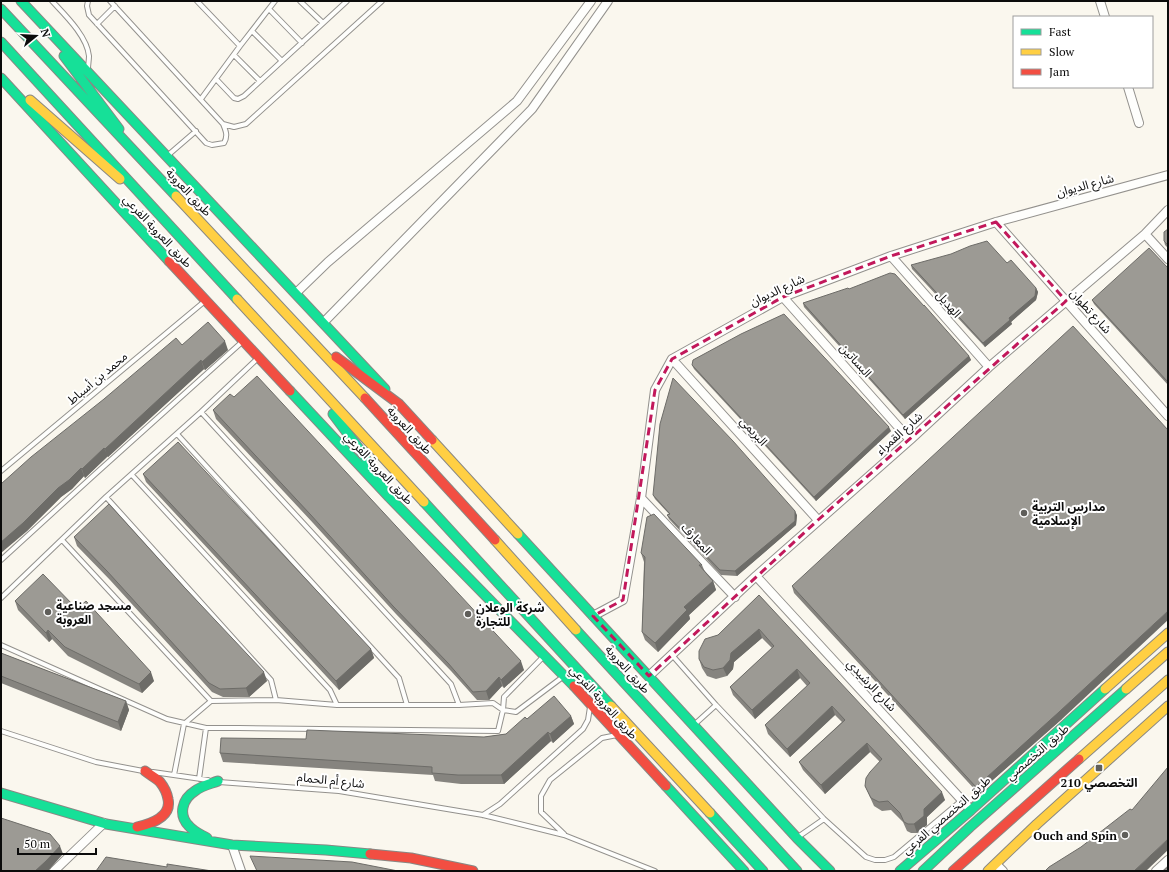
<svg xmlns="http://www.w3.org/2000/svg" width="1169" height="872" viewBox="0 0 1169 872" font-family="'PT Serif','Noto Sans Arabic',serif">
	<rect width="100%" height="100%" fill="#faf7ee"/>
	<g fill="none" stroke-linecap="round" stroke-linejoin="round">
		<defs>
			<path id="lane" d="M52 1C65 15 87 36 89 56 89 60 88 65 88 69
				M88 1 87 6 89 15 206 143 212 145 224 143C228 136 226 131 223 124L110 1
				M197 1 240 46
				M300 1 323 23
				M269 9 302 43
				M97 24 115 6
				M252 31 282 61
				M234 55 260 81
				M216 79 234 98 238 99 244 96 347 1
				M201 99 240 46 275 1
				M223 124 234 127 246 124 382 1
				M167 156 196 131
				M201 412 451 684 459 705
				M177 434 399 678 407 705
				M1 471 205 301
				M132 475 330 690 337 705
				M106 497 271 680 276 700
				M62 540 211 701 276 700 337 705H459L493 703 503 710 516 712 564 676
				M1 560 93 476 242 342
				M1 598 106 497 201 412 257 359
				M1 645 167 719 206 728H239L498 731 503 710 504 697 544 656
				M672 655 716 705 824 819 866 857 875 860H885L894 857 962 800
				M695 724 716 705
				M1 731 96 762 143 771
				M153 772 208 780
				M174 775 184 724 211 701
				M199 779 206 728
				M219 782 339 791 483 815 564 835 655 871
				M483 815 500 804 583 729 588 720 590 707
				M564 834 541 812V796L550 780 602 738 617 735
				M798 837 824 819"/>
			<path id="street" d="M1100 1 1105 17
				M1128 87 1139 123
				M996 222 1168 416
				M1145 234 1168 259
				M891 256 989 367
				M296 293 328 262 517 101 591 1
				M783 297 910 440
				M323 323 532 109 608 1
				M672 359 818 520
				M641 498 735 597
				M756 576 971 810
				M593 616 623 600 641 498 655 390 672 359 783 297 891 256 996 222 1168 175
				M649 676 756 576 910 440 989 367 1145 234 1168 210
				M232 845 241 871
				M996 864 1003 871
				M54 871 104 823
				M1156 871 1168 860"/>
			<path id="fast" d="M21 1 385 389
				M1 9 176 196
				M1 42 237 299
				M64 56 119 129
				M1 78 169 261
				M290 391 389 497 574 686
				M333 414 363 454 389 497
				M424 502 611 706
				M518 534 797 838 830 871
				M576 630 797 871
				M666 786 744 871
				M1 793 106 824 232 845 326 850 370 854
				M710 813 763 871
				M207 838C200 834 194 832 189 826 178 815 182 799 195 791 201 786 210 784 218 781
				M900 871 971 810 1105 689
				M923 871 970 827 1126 689"/>
			<path id="slow" d="M30 100 120 179
				M176 196 365 398
				M237 299 424 502
				M432 440 518 534
				M495 540 576 630
				M1105 689 1168 633
				M1126 689 1168 652
				M611 706 710 813
				M1079 759 1168 680
				M988 871 1037 824 1168 706"/>
			<path id="jam" d="M169 261 290 391
				M336 357 399 404 432 440
				M365 398 495 540
				M574 686 666 786
				M137 827C150 824 172 817 168 799 167 793 164 787 160 782 156 778 150 775 145 771
				M370 854 411 858 473 871
				M953 871 1079 759"/>
		</defs>
		<use href="#lane" stroke="#93918d" stroke-width="6"/>
		<use href="#street" stroke="#93918d" stroke-width="10"/>
		<use href="#fast" stroke="#898884" stroke-width="11"/>
		<use href="#slow" stroke="#898884" stroke-width="11"/>
		<use href="#jam" stroke="#898884" stroke-width="11"/>
		<use href="#lane" stroke="#fefefc" stroke-width="4"/>
		<use href="#street" stroke="#fefefc" stroke-width="8"/>
		<use href="#fast" stroke="#16e098" stroke-width="9"/>
		<use href="#slow" stroke="#ffcf43" stroke-width="9"/>
		<use href="#jam" stroke="#f24e42" stroke-width="9"/>
	</g>
	<path fill="#86847f" d="M1168 229V248L1165 245 1164 241Z
		M1007 263 1036 288 1038 292 1036 300 1011 322 1012 324 985 347 912 269 911 265Z
		M1168 268V385L1094 304 1092 300Z
		M849 289 969 356 971 360 905 419 804 307 803 303Z
		M182 345 228 350 205 370 204 369 108 457V456L85 478 84 476 72 489 61 497 26 532 104 399Z
		M692 365 891 431 816 501 694 369Z
		M234 397 524 670 504 688 502 686 489 700H477L451 671 396 614 313 523 216 419 213 410Z
		M143 474 371 649 374 658 339 690 146 482Z
		M653 495 797 515 796 525 737 576 721 575 669 519 667 515 669 514 655 499Z
		M74 537 267 681 249 697H223L212 692 110 580 77 546Z
		M641 553 702 565 705 572 713 581 716 590 689 615 690 619 658 652 645 640 642 632 644 562Z
		M792 586 1062 719 978 793 794 593Z
		M759 595 945 800 927 817V825L917 833H911L907 831 903 822 891 810 882 811 874 806 865 786 880 762 870 752 825 794 803 770 799 762 842 722 835 715 790 757 768 734 765 725 807 686 800 678 755 719 733 695 730 687 772 648 762 638 734 662 733 669 727 676 716 679 707 676 702 668 699 659 718 635Z
		M15 601 77 609 154 681 142 693 68 656 52 639 49 642 18 610Z
		M1 653 126 701 129 710 121 731 1 683Z
		M571 716 574 724 553 743 551 741 504 784H461L435 781 433 775 223 762 220 753 306 739 484 737 506 734 527 719Z"/>
	<path fill="#6d6c68" d="M1036 288 1038 292 1036 300 1011 322 1012 324 985 347 983 343 1009 318Z
		M225 341 228 350 205 370 202 362Z
		M969 356 971 360 905 419 903 415Z
		M201 360 204 369 108 457 105 449Z
		M889 427 891 431 816 501 814 497Z
		M104 448 108 456 85 478 82 469Z
		M81 468 84 476 72 489 61 497 26 532 1 553V542L58 488Z
		M795 511 797 515 796 525 737 576 735 571Z
		M713 581 716 590 689 615 690 619 658 652 655 643 684 607Z
		M1168 611V620L1062 719 978 793 976 787Z
		M759 629 762 638 734 662 733 669 727 676 723 668 731 653Z
		M48 630 52 639 49 642 46 633Z
		M371 649 374 658 339 690 336 681Z
		M521 661 524 670 504 688 501 680Z
		M797 669 800 678 755 719 752 710Z
		M151 672 154 681 142 693 139 684Z
		M264 672 267 681 249 697 246 688Z
		M499 677 502 686 489 700 486 691Z
		M126 701 129 710 121 731 118 722Z
		M832 706 835 715 790 757 787 749Z
		M571 716 574 724 553 743 550 734Z
		M548 732 551 741 504 784 501 775Z
		M867 743 870 752 825 794 821 785Z
		M942 792 945 800 927 817V825L917 833 914 824 924 809Z
		M1168 839V850L1146 871H1134Z
		M60 846 63 854 48 871H35Z"/>
	<path fill="#9c9a94" stroke="#6d6c68" d="M1168 229V245L1164 241V232Z
		M987 241 1007 263 1011 260 1036 288 1035 296 1009 318 1010 320 983 343 911 265 951 254 970 246Z
		M1149 248 1168 268V382L1092 300Z
		M890 273 895 274 924 306V305L969 356 903 415 803 303 848 288 849 289Z
		M784 314 889 427 814 497 692 365 693 360 741 334Z
		M208 322 225 341 202 362 201 360 105 449 104 448 82 469 81 468 69 480 58 488 23 523 1 542V484L31 457 104 399 176 338 182 345Z
		M1073 326 1168 430V611L1059 712 976 787 792 586Z
		M257 376 521 661 501 680 499 677 486 691 473 692 448 663 393 606 310 514 213 410 230 394 234 397Z
		M673 378 733 441 795 511V521L735 571 720 570 667 515 670 514 653 495 660 424Z
		M178 442 371 649 336 681 143 474Z
		M109 504 184 587 264 672 246 688 220 689 209 683 107 571 74 537Z
		M654 514 702 565H699L713 581 684 607 687 610 655 643 642 632 645 557 641 553 647 517Z
		M43 574 77 609 86 601 151 672 139 684 65 647 48 630 46 633 15 601Z
		M759 595 942 792 924 809V816L914 824H908L904 822 900 813 888 801 879 802 871 798 865 786 866 778 870 772 882 759 867 743 821 785 799 762 845 720 832 706 787 749 765 725 810 683 797 669 752 710 730 687 774 646 759 629 731 653 730 660 723 668 713 670 704 667 699 659V651L705 639 718 635Z
		M1 653 126 701 118 722 1 676Z
		M554 696 571 716 550 734 548 732 501 775H458L432 773V767L220 753 221 738 306 739 307 730 484 737 506 734 525 717 527 719Z
		M1168 767V839L1134 871H1045L1049 867 1081 847 1130 809 1132 810Z
		M1 818 50 834 60 846 46 861 35 871H1Z
		M250 856 352 862 398 871H257Z
		M106 857 167 867V864L212 871H96Z
		M1168 867V871H1163Z"/>
	<path fill="none" stroke="#c2185b" stroke-width="3" stroke-dasharray="8 5" stroke-linejoin="round" d="M996 222 1066 301 818 520 649 676 593 616 623 600 655 390 672 359 783 297 891 256Z"/>
	<g fill="#5f5e5a" stroke="#fff" stroke-width="1.5">
		<circle cx="1024" cy="513" r="4"/>
		<circle cx="48" cy="612" r="4"/>
		<circle cx="468" cy="614" r="4"/>
		<rect x="1095" y="764" width="8" height="8" rx="2"/>
		<circle cx="1125" cy="835" r="4"/>
	</g>
	<g text-anchor="middle" dominant-baseline="central" stroke-width="4" stroke-linejoin="round" paint-order="stroke">
		<g font-size="12" fill="#0b0b0b" stroke="#fff">
			<text transform="translate(1085 185) rotate(-15)">شارع الديوان</text>
			<text transform="translate(189 192) rotate(47)">طريق العروبة</text>
			<text transform="translate(158 231) rotate(47)">طريق العروبة الفرعي</text>
			<text transform="translate(777 290) rotate(-25)">شارع الديوان</text>
			<text transform="translate(949 304) rotate(49)">الهديل</text>
			<text transform="translate(1091 311) rotate(48)">شارع تطوان</text>
			<text transform="translate(856 360) rotate(48)">البساتين</text>
			<text transform="translate(97 378) rotate(-40)">محمد بن أسباط</text>
			<text transform="translate(410 430) rotate(48)">طريق العروبة</text>
			<text transform="translate(754 431) rotate(48)">البريمي</text>
			<text transform="translate(899 433) rotate(-42)">شارع القمراء</text>
			<text transform="translate(379 468) rotate(47)">طريق العروبة الفرعي</text>
			<text transform="translate(697 539) rotate(47)">المعارف</text>
			<text transform="translate(628 669) rotate(48)">طريق العروبة</text>
			<text transform="translate(872 685) rotate(47)">شارع الرشيدي</text>
			<text transform="translate(604 702) rotate(48)">طريق العروبة الفرعي</text>
			<text transform="translate(1037 752) rotate(-41)">طريق التخصصي</text>
			<text transform="translate(331 780) rotate(6)">شارع أم الحمام</text>
			<text transform="translate(946 815) rotate(-41)">طريق التخصصي الفرعي</text>
		</g>
		<g font-size="12" font-weight="bold" fill="#0b0b0b" stroke="#fff" text-anchor="start">
			<text x="1032" y="506">مدارس التربية<tspan x="1032" dy="14">الإسلامية</tspan></text>
			<text x="56" y="605">مسجد صناعية<tspan x="56" dy="14">العروبة</tspan></text>
			<text x="476" y="607">شركة الوعلان<tspan x="476" dy="14">للتجارة</tspan></text>
			<text x="1099" y="782" text-anchor="middle">التخصصي 210</text>
			<text x="1117" y="835" text-anchor="end">Ouch and Spin</text>
		</g>
	</g>
	<rect width="1169" height="872" fill="none" stroke="#0b0b0b" stroke-width="4"/>
	<rect x="1013" y="16" width="140" height="72" fill="#ffffff" stroke="#9d9d9d"/>
	<rect x="1021" y="29" width="20" height="6" fill="#16e098" stroke="#9d9d9d"/>
	<text x="1049" y="36" font-size="12" fill="#0b0b0b">Fast</text>
	<rect x="1021" y="49" width="20" height="6" fill="#ffcf43" stroke="#9d9d9d"/>
	<text x="1049" y="56" font-size="12" fill="#0b0b0b">Slow</text>
	<rect x="1021" y="69" width="20" height="6" fill="#f24e42" stroke="#9d9d9d"/>
	<text x="1049" y="76" font-size="12" fill="#0b0b0b">Jam</text>
	<g transform="translate(36 36) rotate(72)" stroke="#ffffff" stroke-width="3" paint-order="stroke">
	<path d="M0-3L7 15L0 10L-7 15Z" fill="#0b0b0b"/>
	<text y="-6" font-size="11" font-weight="bold" text-anchor="middle" fill="#0b0b0b">N</text>
	</g>
	<path d="M18 848v6h78v-6" fill="none" stroke="#0b0b0b" stroke-width="2"/>
	<text x="24" y="848" font-size="12" fill="#0b0b0b" stroke="#ffffff" stroke-width="3" paint-order="stroke">50 m</text>
</svg>
